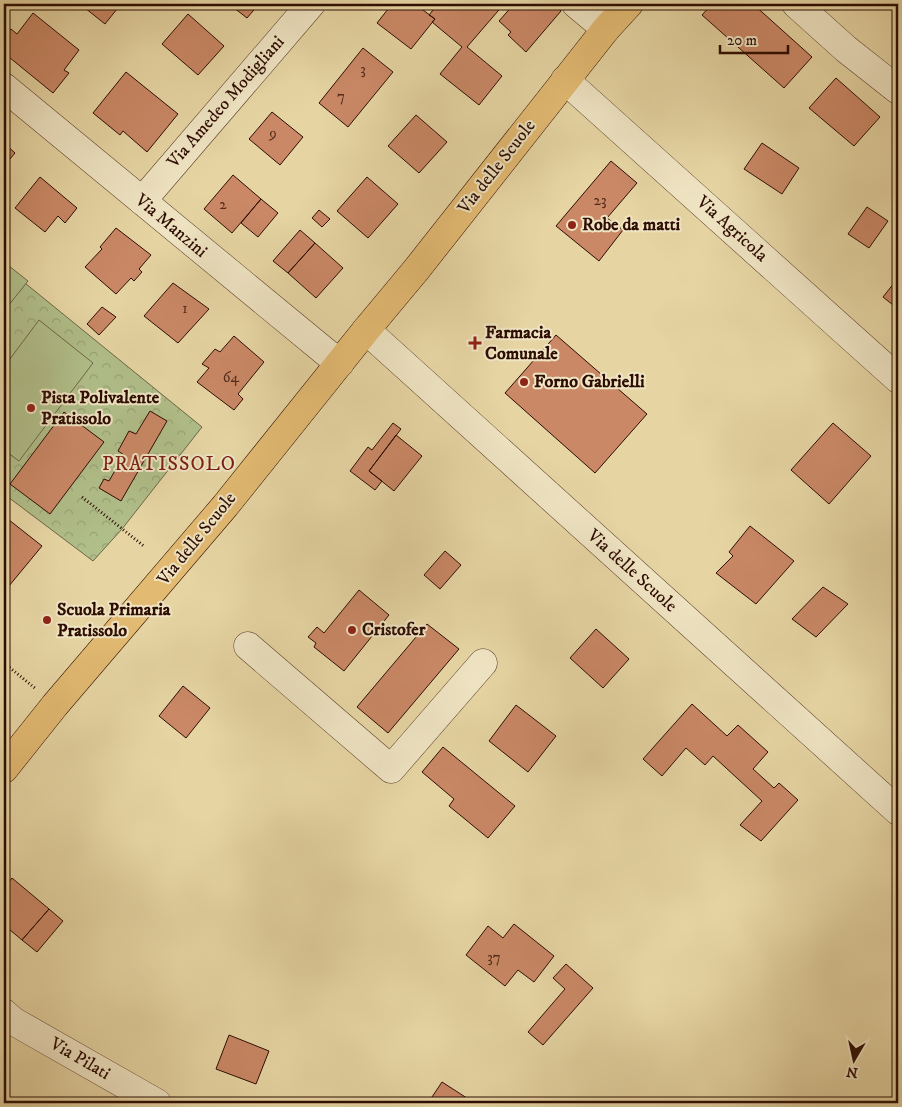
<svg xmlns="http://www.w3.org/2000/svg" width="902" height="1107" viewBox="0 0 902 1107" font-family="'IM FELL DW Pica',serif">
	<defs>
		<pattern id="park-crowns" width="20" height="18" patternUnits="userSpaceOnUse" patternTransform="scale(1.25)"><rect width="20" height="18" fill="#b0be89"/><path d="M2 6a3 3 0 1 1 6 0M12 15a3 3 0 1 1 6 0" fill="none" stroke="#98a275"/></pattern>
	</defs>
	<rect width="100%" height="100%" fill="#e6d5a3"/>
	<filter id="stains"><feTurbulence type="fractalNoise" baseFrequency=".004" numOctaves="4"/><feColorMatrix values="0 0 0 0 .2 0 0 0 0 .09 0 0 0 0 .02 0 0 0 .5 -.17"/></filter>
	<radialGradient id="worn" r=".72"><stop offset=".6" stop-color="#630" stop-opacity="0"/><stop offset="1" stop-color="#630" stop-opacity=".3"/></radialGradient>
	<path fill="url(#park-crowns)" stroke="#6e6546" d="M4 266 202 427 122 529 93 561 4 494Z"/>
	<path fill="#b0be89" stroke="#6e6546" d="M4 262 28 281 4 311Z
		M39 320 93 363 19 461 4 450V367Z"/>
	<path fill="#ca8866" stroke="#2d0c02" d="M80 4H121L105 24Z
		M229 4H259L247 18Z
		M392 4H415L435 19 411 49 377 23Z
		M438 4H443L451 10 457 4H504L467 47 502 76 479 105 440 74 462 47 432 22 435 19 429 15Z
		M514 4H553L561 11 526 52 508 35 511 32 499 21Z
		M712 4H753L812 57 784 88 702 15Z
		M33 13 79 50 64 70 69 73 53 93 4 53V38L11 29 17 34Z
		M188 14 224 46 198 75 162 44Z
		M363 48 393 72 348 127 319 103Z
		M126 72 178 114 147 152 123 131 120 135 93 113Z
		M836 78 880 117 854 146 809 108Z
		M272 112 303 137 280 165 249 139Z
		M416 115 447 142 419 173 388 146Z
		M4 143 15 153 4 166Z
		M762 143 799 168 782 194 744 169Z
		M611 161 637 183 607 218 623 230 599 261 556 226Z
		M233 175 261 199 232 233 204 209Z
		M40 177 77 208 65 223 58 216 45 232 15 208Z
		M367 177 398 204 368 238 337 211Z
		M261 199 278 213 258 237 241 223Z
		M867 207 888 221 869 248 848 234Z
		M319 210 330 219 322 227 312 218Z
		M116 228 151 255 139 269 142 272 134 281 131 278 116 294 85 267 102 249 100 247Z
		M300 230 315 243 288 273 273 261Z
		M315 243 343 268 316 298 288 273Z
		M898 278V309L883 297Z
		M173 283 209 309 178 343 144 316Z
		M102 307 116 317 99 335 87 324Z
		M556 335 647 414 595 473 505 393Z
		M234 336 264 362 238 394 243 399 234 410 197 382 209 368 202 364 215 349 220 352Z
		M150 411 167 421 121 501 99 488 104 479 109 481 124 455 118 451 129 431 136 434Z
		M64 412 104 442 50 514 10 484Z
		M393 423 401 429 369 471 382 481 375 490 350 471 368 447 372 450Z
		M833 423 871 456 829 504 791 470Z
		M396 435 422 456 394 491 369 471Z
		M4 516 42 546 4 592Z
		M750 526 794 561 756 604 716 573 733 556 729 552Z
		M445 551 461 565 440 589 424 575Z
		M823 587 848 604 816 637 792 619Z
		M359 590 389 615 344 671 314 647 316 643 308 637 317 627 324 633Z
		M427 624 459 649 388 733 357 707Z
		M596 629 629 659 603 688 570 658Z
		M183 686 210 708 186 738 159 716Z
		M692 704 727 736 738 725 768 752 753 769 774 788 779 783 798 800 761 841 740 825 762 801 713 756 705 765 686 748 662 776 643 759Z
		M516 705 556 736 528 772 489 741Z
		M443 747 515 806 488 838 449 806 454 799 422 772Z
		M12 878 49 909 22 940 4 925V888Z
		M49 909 63 921 37 952 22 940Z
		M514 924 554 956 534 982 518 970 505 986 466 955 488 926 503 938Z
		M566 964 593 988 543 1045 528 1032 565 989 553 978Z
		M229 1035 269 1051 256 1084 216 1069Z
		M442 1082 473 1102 472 1103H436L430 1100Z"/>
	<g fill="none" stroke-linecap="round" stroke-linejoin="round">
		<defs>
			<path id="minor" d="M576 4 606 29
				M796 4 846 49 898 90
				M565 80 898 379
				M4 87 328 354 340 363
				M142 201 311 4
				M366 330 898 811
				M248 646 391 769 483 663
				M4 1013 13 1021 157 1103"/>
			<path id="major" d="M4 769 55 705 225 506 366 330 416 270 606 29 629 4"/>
		</defs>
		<use href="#minor" stroke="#5b3e2a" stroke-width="29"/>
		<use href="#major" stroke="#2d0c02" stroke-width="29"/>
		<path stroke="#2d0c02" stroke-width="3" stroke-dasharray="1 2.5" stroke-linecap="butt" d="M82 497 145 547
			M4 663 36 689"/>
		<use href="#minor" stroke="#efe4c3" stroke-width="28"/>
		<use href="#major" stroke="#e3ba72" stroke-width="28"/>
	</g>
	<g fill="#8f2418" stroke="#efe4c3" stroke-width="2">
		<circle cx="572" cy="225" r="5"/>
		<path d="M472.5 335.5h5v5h5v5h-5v5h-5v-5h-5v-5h5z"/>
		<circle cx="524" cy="382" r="5"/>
		<circle cx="31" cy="408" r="5"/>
		<circle cx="47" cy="620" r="5"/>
		<circle cx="352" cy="630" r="5"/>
	</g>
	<g text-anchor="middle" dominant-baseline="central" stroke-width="4" stroke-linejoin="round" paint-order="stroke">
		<g font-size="15" fill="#542b1b">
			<text x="363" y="69">3</text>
			<text x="341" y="96">7</text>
			<text x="273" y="133">9</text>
			<text x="600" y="200">23</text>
			<text x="223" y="204">2</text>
			<text x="185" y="308">1</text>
			<text x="231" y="377">64</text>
			<text x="494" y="957">37</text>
		</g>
		<g font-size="18" fill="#2d0c02" stroke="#efe4c3">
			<text transform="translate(226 102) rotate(-49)">Via Amedeo Modigliani</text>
			<text transform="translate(497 167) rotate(-52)">Via delle Scuole</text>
			<text transform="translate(171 226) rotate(40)">Via Manzini</text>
			<text transform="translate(732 229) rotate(42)">Via Agricola</text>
			<text transform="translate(197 539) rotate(-51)">Via delle Scuole</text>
			<text transform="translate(632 571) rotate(42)">Via delle Scuole</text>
			<text transform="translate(80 1059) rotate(30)">Via Pilati</text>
		</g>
		<g font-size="18" font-weight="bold" fill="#2d0c02" stroke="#efe4c3" text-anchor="start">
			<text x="582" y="225">Robe da matti</text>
			<text x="485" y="333">Farmacia<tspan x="485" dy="21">Comunale</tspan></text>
			<text x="534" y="382">Forno Gabrielli</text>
			<text x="41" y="398">Pista Polivalente<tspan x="41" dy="21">Pratissolo</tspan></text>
			<text x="57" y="610">Scuola Primaria<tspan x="57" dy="21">Pratissolo</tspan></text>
			<text x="362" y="630">Cristofer</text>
		</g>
		<g font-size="20" letter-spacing="1" fill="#7a1f14" stroke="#efe4c3">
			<text x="169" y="464">PRATISSOLO</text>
		</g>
	</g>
	<rect width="902" height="1107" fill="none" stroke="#e6d5a3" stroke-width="20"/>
	<rect x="5" y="5" width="892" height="1097" fill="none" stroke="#2d0c02" stroke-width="2.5"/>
	<rect x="10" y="10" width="882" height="1087" fill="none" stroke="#2d0c02"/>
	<g transform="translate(854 1060) rotate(189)" stroke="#efe4c3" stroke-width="4" paint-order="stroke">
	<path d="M0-4L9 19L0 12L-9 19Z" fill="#2d0c02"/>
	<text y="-8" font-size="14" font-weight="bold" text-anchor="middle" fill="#2d0c02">N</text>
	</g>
	<path d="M720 45v8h68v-8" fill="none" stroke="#2d0c02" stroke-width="2.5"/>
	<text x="727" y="45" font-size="15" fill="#2d0c02" stroke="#efe4c3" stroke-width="4" paint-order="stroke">20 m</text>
	<rect width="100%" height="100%" filter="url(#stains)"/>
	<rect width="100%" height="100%" fill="url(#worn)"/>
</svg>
